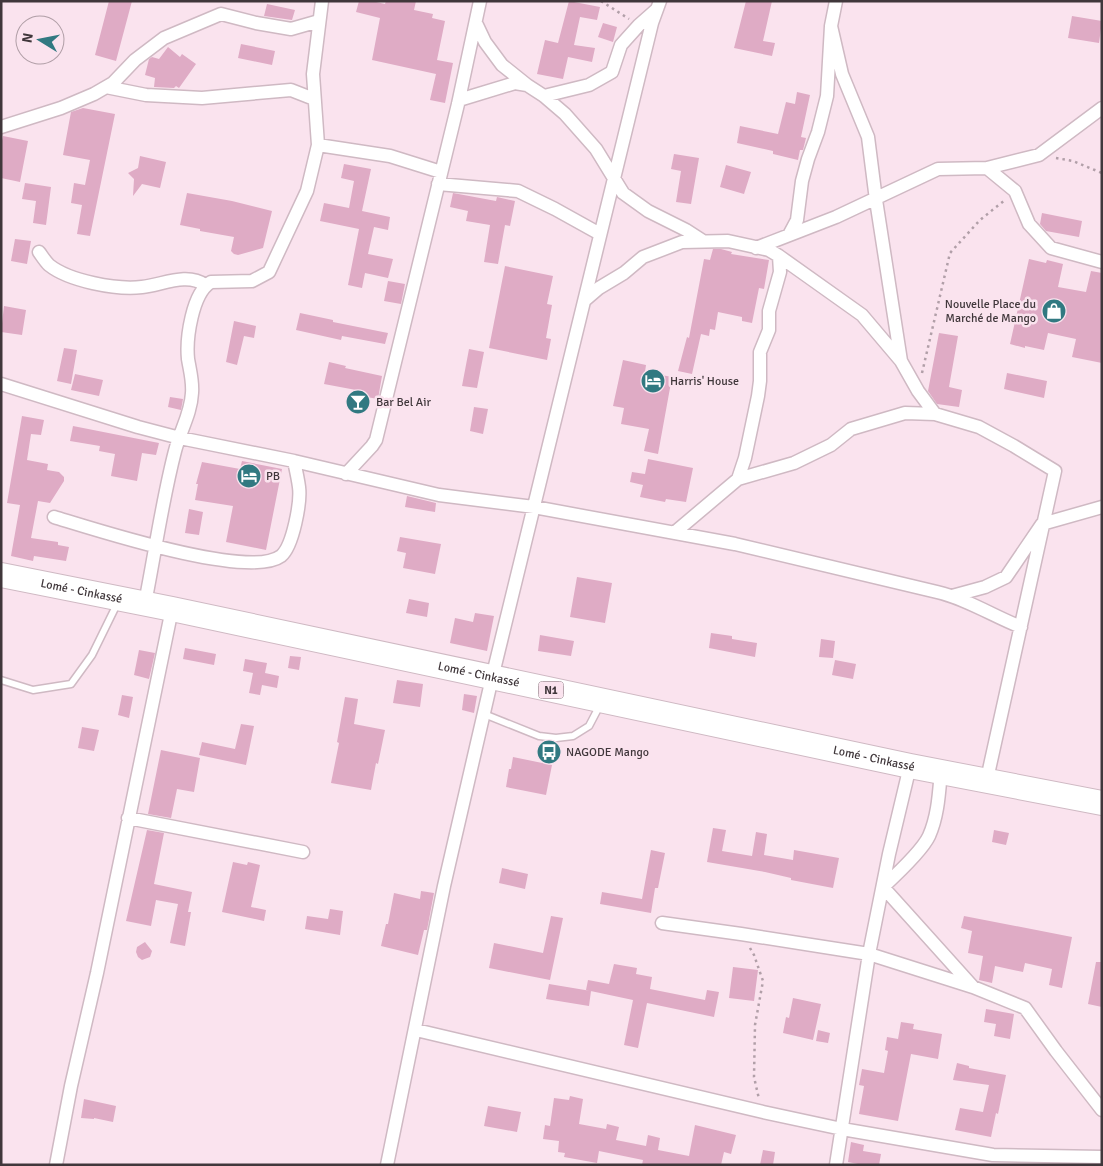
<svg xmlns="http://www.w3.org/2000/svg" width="1103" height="1166" viewBox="0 0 1103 1166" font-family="Signika,sans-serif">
	<rect width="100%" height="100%" fill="#fae3ee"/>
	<path fill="#dfabc5" d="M109 1H132L116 61 95 55Z
		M359 1H372L385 4 386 1H416L414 10 433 14 432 18 445 21 437 60 453 63 445 103 430 100 436 74 372 60 380 18 356 12Z
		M569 1 600 7 597 20 580 17 574 45 595 48 592 62 568 57 563 79 537 74 545 40 558 43Z
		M746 1H772L763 41 775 43 772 56 734 48Z
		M267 4 295 10 292 20 264 16Z
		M1072 16 1102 21 1099 43 1068 38Z
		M603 23 617 27 613 42 598 37Z
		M241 44 275 51 272 65 238 58Z
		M168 47 180 57 182 54 196 64 179 88 176 86 174 88 154 87 155 78 145 75 149 59 152 57 159 59Z
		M797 92 810 95 801 137 806 138 803 150H800L798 160 773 154V151L737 143 740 126 778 134 786 102 795 104Z
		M83 108 115 114 90 236 77 234 82 205 71 203 74 183 85 185 90 160 63 155 71 112Z
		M3 136 28 141 20 182 1 178V145Z
		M674 154 699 158 691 204 676 202 681 171 671 169Z
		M140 156 166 162 160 188 142 184 133 196 134 179 128 173 138 168Z
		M344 164 371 169 362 211 390 217 388 230 374 227 368 254 393 259 388 278 365 273 362 288 348 285 359 229 320 221 324 203 349 208 354 181 341 178Z
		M726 165 751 172 744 194 720 187Z
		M25 183 51 187 46 225 33 223 36 201 22 199Z
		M187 193 232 201 272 211 263 248 238 255 234 254 231 251 234 237 200 231V229L180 225Z
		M453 193 496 201 497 197 515 201 510 226 505 225 498 264 484 262 490 225 466 221 468 211 450 207Z
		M1042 213 1082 221 1079 237 1046 231 1040 224Z
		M15 239 31 241 27 264 11 261Z
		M713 249H721L732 252 731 254 769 260 764 289 759 288 752 323 742 321V317L718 312 715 330 710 329 709 336 701 334 692 374 678 371 687 337 689 338 704 259 710 260Z
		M1029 259 1046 263 1047 260 1063 264 1058 287 1086 292 1091 271 1102 273V363L1072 357 1076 339 1048 333 1044 350 1025 346V348L1010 344Z
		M505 266 553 276 547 304 552 305 546 338 551 339 547 360 489 348Z
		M388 281 405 284 401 304 384 301Z
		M4 306 26 310 22 335 1 332Z
		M300 313 333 320V322L388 333 385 344 342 336 341 340 296 330Z
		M234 321 256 326 254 338 244 336 237 365 226 362Z
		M939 333 958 336 949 387 962 390 959 407 937 404 928 391Z
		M64 348 77 350 71 384 57 381Z
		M469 349 484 352 477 388 462 386Z
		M623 360 646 365 645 372 672 377 658 454 644 451 649 429 621 424 624 408 613 406Z
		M329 362 346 366 345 368 382 376 378 399 355 395 356 390 324 384Z
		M1007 373 1047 381 1044 398 1004 389Z
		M75 374 103 380 99 396 71 390Z
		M170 397 183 399 181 410 168 407Z
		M474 407 488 409 483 434 470 431Z
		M22 416 44 420 41 435 31 434 27 460 48 464 47 470 59 472 64 477V481L50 503 38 501 31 538 58 542V545L69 547 66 561 34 556 33 561 11 556 20 505 7 503Z
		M73 426 159 443 156 455 142 453 137 481 111 476 115 454 99 451 100 446 70 441Z
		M648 459 693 468 686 502 666 499 665 502 640 497 643 485 630 482 632 472 645 474Z
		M242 461 282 469 266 550 226 542 233 506 195 500 198 484H196L202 462 240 469Z
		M407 496 436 503 435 512 405 507Z
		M189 509 203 512 199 535 185 533Z
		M400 537 441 544 435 574 403 568 406 553 397 551Z
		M577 577 612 583 605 623 570 617Z
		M409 599 429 603 427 617 406 613Z
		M475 613 494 616 487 651 450 643 455 618 473 622Z
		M711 633 732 636V639L757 643 755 657 709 648Z
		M540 635 574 641 571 656 538 651Z
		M821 639 835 641 833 658 819 657Z
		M185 648 216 654 214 665 183 659Z
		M139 650 155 653 149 679 134 675Z
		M290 656 301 657 299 670 288 668Z
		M245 659 267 663 265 673 279 676 277 688 262 685 260 695 249 693 253 673 243 671Z
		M835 660 856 664 853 679 832 675Z
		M397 680 423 684 420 707 393 703Z
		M464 694 477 696 474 713 462 710Z
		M122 695 133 697 129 718 118 715Z
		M345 697 358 699 354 724 385 730 378 764 376 763 371 790 331 783 339 743 337 742Z
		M241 724 254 726 246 765 199 755 202 742 235 749Z
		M82 727 99 730 94 751 78 748Z
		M161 750 200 758 194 792 177 789 171 818 148 814Z
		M513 757 552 765 546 795 506 787 509 769H511Z
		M713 828 726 830 722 851 752 856 756 832 767 834 764 855 793 860 794 850 839 858 833 888 791 880V878L765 872 707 862Z
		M147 830 164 833 154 884 192 892 188 912H191L185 946 170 943 178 904 156 900 151 926 126 921Z
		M994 830 1009 833 1006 845 992 842Z
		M651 850 665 853 658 888H655L651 913 600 904 602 892 642 899Z
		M233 862 247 865 248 862 260 865 251 907 266 910 264 921 222 912Z
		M502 868 528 874 525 889 499 883Z
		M421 891 434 893 427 930H424L418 955 381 946 386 924H388L394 893 420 899Z
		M330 909 343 911 340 935 305 929 307 916 328 919Z
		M551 916 563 918 550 980 489 968 494 943 543 953Z
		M964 916 1072 937 1062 988 1049 985 1052 969 1025 963 1023 972 995 966 992 983 979 980 983 956 968 953 972 931 961 928Z
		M145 942 152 951 150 957 142 960 138 957 136 952 137 947Z
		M1096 962H1102V1007L1088 1004Z
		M614 964 637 968 636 974 652 977 650 989 705 1000 707 990 719 992 714 1017 647 1003 638 1048 624 1045 633 1000 586 990 588 980 609 984Z
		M733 967 758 970 754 1001 729 998Z
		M549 984 591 991 589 1006 546 999Z
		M793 998 821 1004 813 1040 783 1033 786 1017 789 1018Z
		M986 1009 1014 1014 1010 1039 994 1036 996 1024 984 1022Z
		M901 1022 914 1024 913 1029 942 1034 938 1059 911 1054 898 1121 859 1114 864 1086 859 1085 862 1069 884 1073 888 1051 885 1050 887 1037 898 1039Z
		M818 1030 830 1033 828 1043 816 1041Z
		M957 1063 969 1066V1068L1006 1075 998 1114 996 1113 991 1137 955 1130 960 1108 983 1112 989 1085 953 1080Z
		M570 1096 583 1099 579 1124 606 1129 607 1124 619 1127 616 1140 646 1146 648 1135 660 1138 658 1150 689 1156 695 1125 736 1135 731 1154 724 1152 721 1165H642L643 1160 599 1151 597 1163 564 1157 565 1153 558 1152 559 1141 543 1139 545 1125 550 1126 554 1098 569 1100Z
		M84 1099 116 1106 113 1122 94 1118V1119L81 1118Z
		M488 1106 521 1112 517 1132 484 1126Z
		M851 1142 864 1145 863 1151 881 1154 879 1165H863L848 1162Z
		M763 1150 775 1152 773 1165H760Z"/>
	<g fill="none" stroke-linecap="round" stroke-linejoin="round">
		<defs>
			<path id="lane" d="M1 680 33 690 71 684 92 655 118 602
				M484 714 539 736 556 738 573 736 589 726 600 705"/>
			<path id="street" d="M476 23 485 42 502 65 527 85
				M831 26 842 74 868 137 876 200 901 361
				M106 87 146 95 202 98 291 90 314 99
				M544 96 589 85 612 72 621 45 639 25 656 10
				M459 100 515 83 527 85 544 96 565 114 596 149 623 193 648 211 686 230 703 241
				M1 127 61 108 94 94 113 83 135 60 164 38 221 14 256 23 291 29 319 21
				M318 145 390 156 441 172
				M987 168 1039 155 1102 108
				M438 184 518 191 555 209 600 234
				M789 235 797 220 802 181 808 159 818 132 827 96 831 26 836 1
				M756 248 836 217 938 169 987 168 1015 191 1029 224 1051 248 1102 262
				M39 252C42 256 45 261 49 265 69 281 116 290 142 287 162 285 187 272 205 285
				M779 256 862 315 901 361 918 391 935 414
				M585 300 599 288 624 273 643 257 682 242 728 241 769 250 779 256 780 272 769 311V330L760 352V381L758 396 745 458 738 479
				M1 384 138 427 180 438 294 461 439 495 534 507 735 544 937 592C967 599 993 616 1021 627
				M346 474 372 446 376 440 458 104 480 1
				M54 517C94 529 249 580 281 556 293 546 301 502 299 487 298 479 296 470 294 461
				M674 533 738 479 794 463 831 445 851 429 905 413 935 414 979 427 1014 446 1055 471 987 779
				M952 596 985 587 1006 577 1042 524 1102 507
				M145 603C155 553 162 501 175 451 180 431 191 414 192 393 193 381 190 371 188 359 186 339 192 293 211 282L252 281 269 272 307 191 318 145 313 74 322 1
				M941 771C939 793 938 816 929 836 922 851 896 875 883 887L973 987
				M128 818 303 852
				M662 923 741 934 869 954 973 987 1025 1008 1056 1051 1102 1110
				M416 1030 763 1112 842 1129 993 1155 1102 1157
				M56 1165 71 1086 97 973 172 609
				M387 1165 444 886 492 678 652 23 660 1
				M836 1165 869 954 889 854 910 766"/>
			<g id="highway">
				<path id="s1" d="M1 575 172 609 910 766 1102 803"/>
			</g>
		</defs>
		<use href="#lane" stroke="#cfb9c3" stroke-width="9"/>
		<use href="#street" stroke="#cfb9c3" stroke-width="15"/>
		<use href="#highway" stroke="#cfb9c3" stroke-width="26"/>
		<path stroke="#b19fa8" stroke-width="2.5" stroke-dasharray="2.5 4" stroke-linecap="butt" d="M601 1 629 19
			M1056 158 1073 161 1102 173
			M922 373 950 253 980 220 1005 200
			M750 948 754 955 763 981 755 1025 754 1077 759 1099"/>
		<use href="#lane" stroke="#fff" stroke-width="6"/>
		<use href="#street" stroke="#fff" stroke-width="12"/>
		<use href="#highway" stroke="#fff" stroke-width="24"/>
	</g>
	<defs>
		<symbol id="shop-disc" viewBox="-11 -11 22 22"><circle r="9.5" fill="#317981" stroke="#fae3ee"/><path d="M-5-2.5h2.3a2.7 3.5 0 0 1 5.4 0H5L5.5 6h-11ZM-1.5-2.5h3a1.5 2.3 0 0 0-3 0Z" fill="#fff"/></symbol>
		<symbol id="hotel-disc" viewBox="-11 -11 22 22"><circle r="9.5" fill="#317981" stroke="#fae3ee"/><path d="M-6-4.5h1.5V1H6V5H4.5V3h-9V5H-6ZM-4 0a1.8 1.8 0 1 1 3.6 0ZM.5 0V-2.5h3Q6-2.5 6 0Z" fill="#fff"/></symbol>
		<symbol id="bar-disc" viewBox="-11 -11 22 22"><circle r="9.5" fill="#317981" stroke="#fae3ee"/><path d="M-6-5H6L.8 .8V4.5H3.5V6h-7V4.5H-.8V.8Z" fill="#fff"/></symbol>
		<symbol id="bus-disc" viewBox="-11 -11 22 22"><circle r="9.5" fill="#317981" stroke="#fae3ee"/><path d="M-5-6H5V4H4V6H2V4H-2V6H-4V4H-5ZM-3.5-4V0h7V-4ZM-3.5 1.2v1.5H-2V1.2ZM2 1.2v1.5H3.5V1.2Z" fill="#fff"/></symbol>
	</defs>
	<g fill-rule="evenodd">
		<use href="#shop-disc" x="1040" y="297" width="28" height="28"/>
		<use href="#hotel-disc" x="639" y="367" width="28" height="28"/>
		<use href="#bar-disc" x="344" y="388" width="28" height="28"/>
		<use href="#hotel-disc" x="235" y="462" width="28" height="28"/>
		<use href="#bus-disc" x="535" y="738" width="28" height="28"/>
	</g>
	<g text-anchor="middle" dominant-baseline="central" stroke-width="5" stroke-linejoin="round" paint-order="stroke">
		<rect fill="#fae3ee" stroke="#786b71" stroke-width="1" x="538.5" y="681.5" width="25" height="17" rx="4"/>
		<g font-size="11" font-weight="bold" fill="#40373b">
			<text x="551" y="690">N1</text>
		</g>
		<g font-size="12" fill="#40373b" stroke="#fae3ee" text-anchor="start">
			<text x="1036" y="304" text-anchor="end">Nouvelle Place du<tspan x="1036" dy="14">Marché de Mango</tspan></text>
			<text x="670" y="381">Harris' House</text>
			<text x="376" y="402">Bar Bel Air</text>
			<text x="266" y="476">PB</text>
			<text x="566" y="752">NAGODE Mango</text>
		</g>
		<g font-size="12" fill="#40373b" stroke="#fae3ee">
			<text stroke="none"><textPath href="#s1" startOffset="82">Lomé - Cinkassé</textPath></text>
			<text stroke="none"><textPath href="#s1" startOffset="488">Lomé - Cinkassé</textPath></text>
			<text stroke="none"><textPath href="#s1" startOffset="892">Lomé - Cinkassé</textPath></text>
		</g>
	</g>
	<rect width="1103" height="1166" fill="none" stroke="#40373b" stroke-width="5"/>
	<g transform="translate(40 40) rotate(280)"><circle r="24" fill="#fae3ee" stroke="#b09ea6"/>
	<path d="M0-4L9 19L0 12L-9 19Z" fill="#317981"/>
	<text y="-8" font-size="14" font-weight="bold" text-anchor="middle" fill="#40373b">N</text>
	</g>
</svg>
